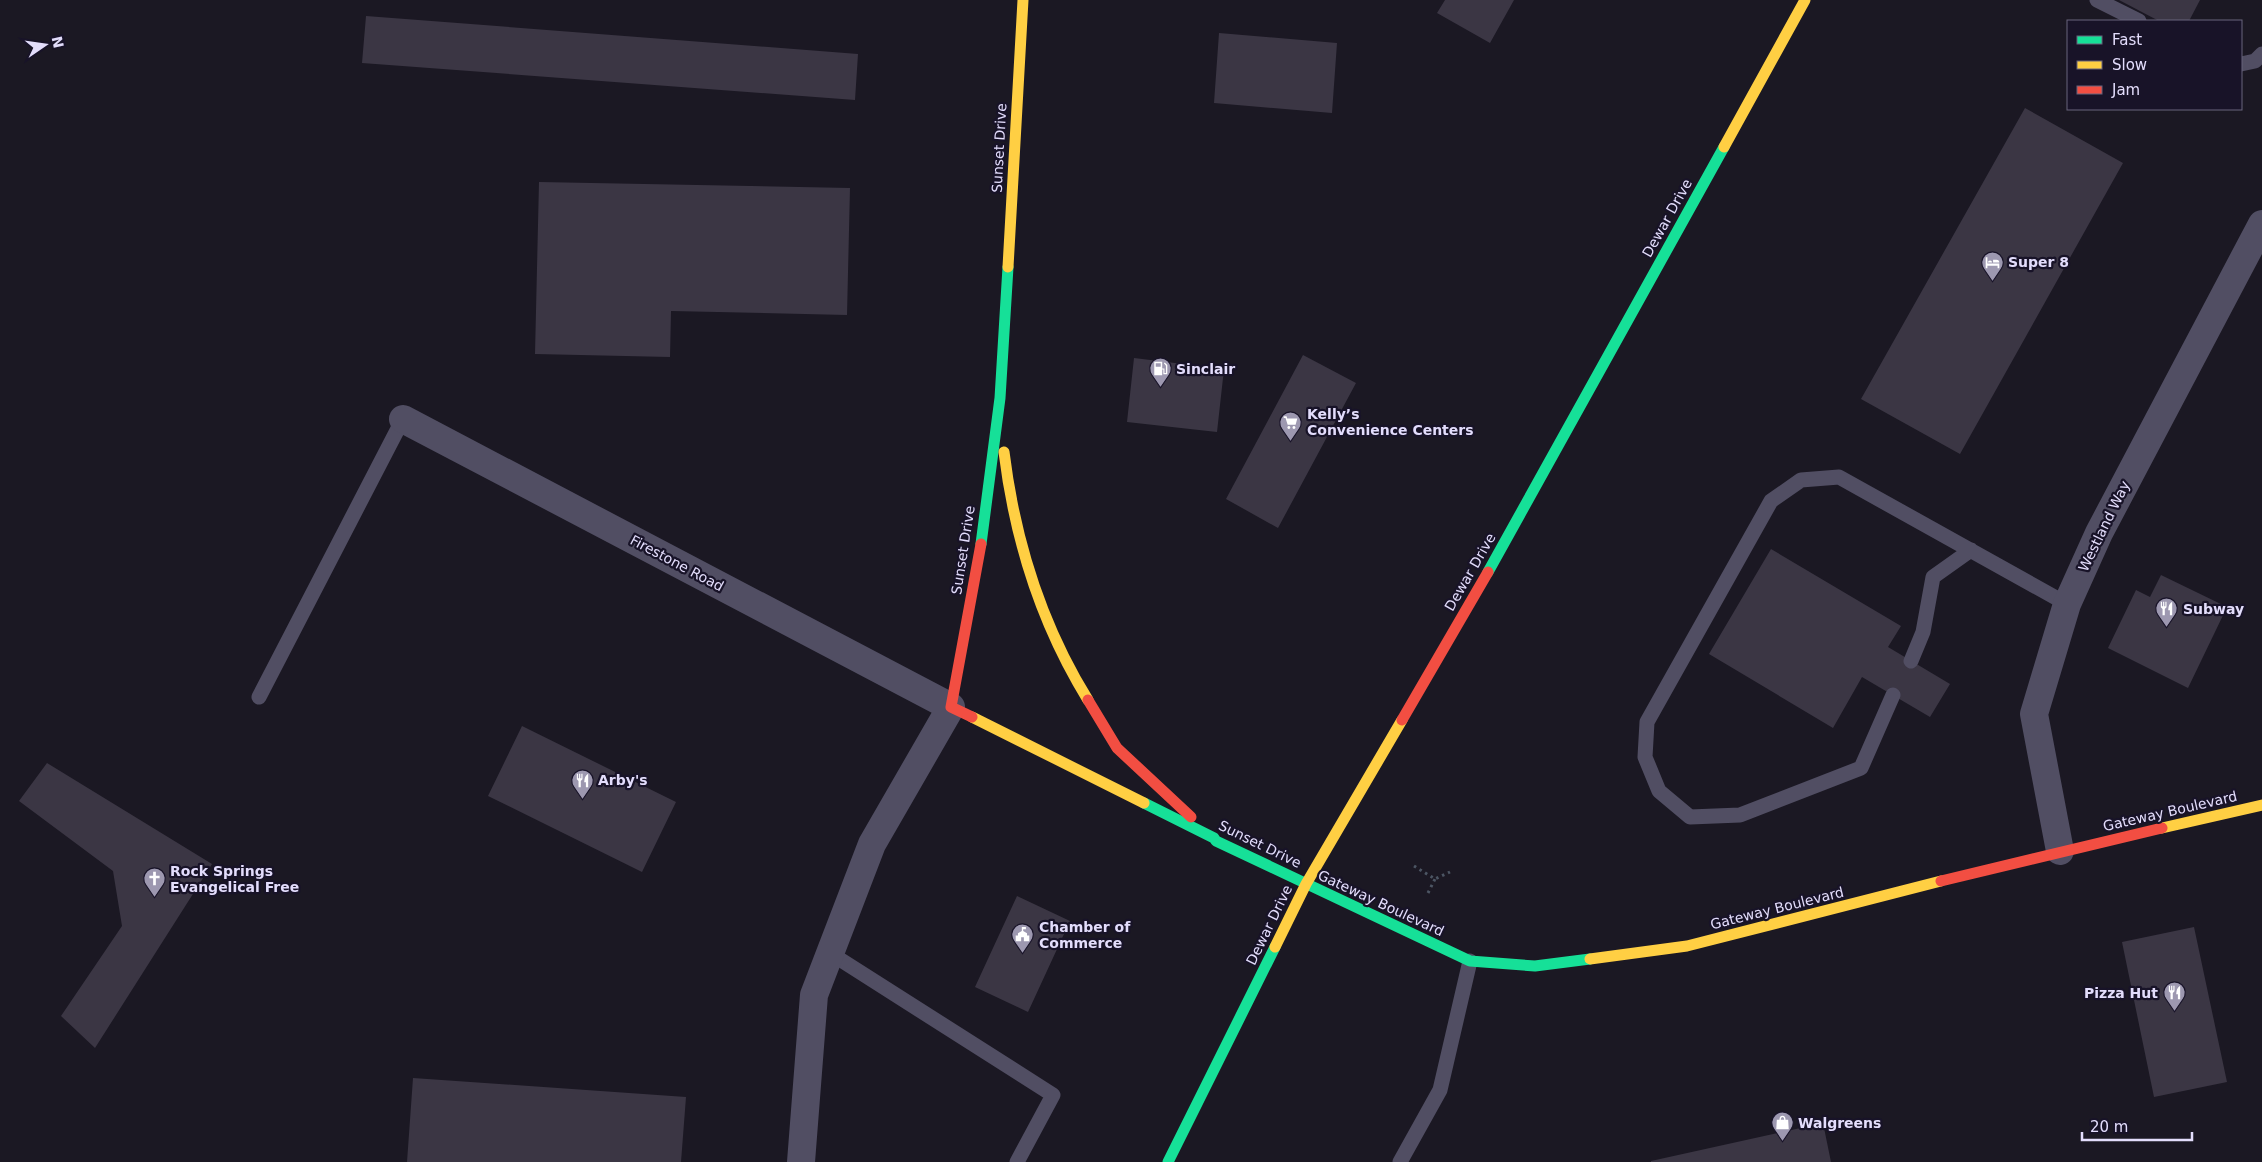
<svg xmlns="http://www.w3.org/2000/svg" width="2262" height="1162" viewBox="0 0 2262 1162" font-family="'DejaVu Sans',sans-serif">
	<rect width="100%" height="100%" fill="#1b1823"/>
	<path fill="#3b3644" d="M1445 0H1514L1490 43 1437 13Z
		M2119 0H2200L2189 21H2159Z
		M366 16 858 54 855 100 362 63Z
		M1219 33 1337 43 1332 113 1214 103Z
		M2025 108 2123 163 1960 454 1861 399Z
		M539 182 850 188 847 315 671 311 670 357 535 354Z
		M1303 355 1356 383 1278 528 1226 499Z
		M1134 358 1224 369 1217 432 1127 422Z
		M1771 549 1901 626 1888 647 1950 684 1930 717 1862 677 1833 728 1709 654Z
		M2161 575 2227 607 2188 688 2108 648 2136 590 2150 597Z
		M522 726 676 802 642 872 488 796Z
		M47 763 212 864 95 1048 61 1016 122 926 113 871 19 801Z
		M1017 896 1070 921 1028 1012 975 987Z
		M2194 927 2227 1082 2154 1097 2122 942Z
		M413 1078 686 1097 681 1162H407Z
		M1823 1123 1831 1162H1651V1161Z"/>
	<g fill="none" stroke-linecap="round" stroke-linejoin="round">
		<path stroke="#4c5563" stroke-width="3" stroke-dasharray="2.5 4" stroke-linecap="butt" d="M1414 866 1435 879 1450 872
			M1428 893 1435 879"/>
		<path stroke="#514e63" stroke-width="15" d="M2097 0 2139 21
			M2241 64 2255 61 2262 54
			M1911 661 1923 632 1933 577 1971 550
			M1893 695 1861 768 1740 815 1690 817 1659 791 1645 757 1647 722 1771 501 1801 480 1839 477 2067 604
			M259 697 403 419
			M830 953 1053 1095 1017 1162
			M1400 1162 1440 1090 1470 961"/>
		<path stroke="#514e63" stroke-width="28" d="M403 419 951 707 872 844 814 995 801 1162
			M2060 851 2034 714 2067 604 2099 533 2262 224"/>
		<path stroke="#16e098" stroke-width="11" d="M981 544 1000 398 1008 267
			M1488 572 1724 147
			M1144 803 1214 838 1216 841 1470 961 1535 966 1590 959
			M1168 1162 1275 947"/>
		<path stroke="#ffcf43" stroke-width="11" d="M1724 147 1805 0
			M1008 267 1023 0
			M1004 452C1015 541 1041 624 1088 700
			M972 717 1144 803
			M2162 828 2262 805
			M1275 947 1306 884 1402 720
			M1590 959 1687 946 1941 881"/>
		<path stroke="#f24e42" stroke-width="11" d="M1088 700 1117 748 1191 817
			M972 717 951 707 981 544
			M1402 720 1488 572
			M1941 881 2162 828"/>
	</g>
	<defs>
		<symbol id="hotel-pin" viewBox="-11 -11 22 30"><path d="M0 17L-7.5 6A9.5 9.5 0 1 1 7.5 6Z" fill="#9d98b0" stroke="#181328"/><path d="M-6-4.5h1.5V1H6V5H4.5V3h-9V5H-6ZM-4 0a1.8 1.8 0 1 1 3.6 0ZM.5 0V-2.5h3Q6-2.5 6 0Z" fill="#fff"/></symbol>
		<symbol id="fuel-pin" viewBox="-11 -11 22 30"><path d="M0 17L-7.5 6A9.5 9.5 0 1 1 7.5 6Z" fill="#9d98b0" stroke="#181328"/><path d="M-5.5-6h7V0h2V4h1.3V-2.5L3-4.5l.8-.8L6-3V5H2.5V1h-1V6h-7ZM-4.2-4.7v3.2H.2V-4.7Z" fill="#fff"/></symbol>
		<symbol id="supermarket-pin" viewBox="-11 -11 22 30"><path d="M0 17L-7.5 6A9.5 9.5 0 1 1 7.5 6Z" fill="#9d98b0" stroke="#181328"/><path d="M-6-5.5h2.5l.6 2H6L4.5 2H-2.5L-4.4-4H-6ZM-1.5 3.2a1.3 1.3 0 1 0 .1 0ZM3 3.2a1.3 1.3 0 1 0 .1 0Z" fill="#fff"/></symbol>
		<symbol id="restaurant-pin" viewBox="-11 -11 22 30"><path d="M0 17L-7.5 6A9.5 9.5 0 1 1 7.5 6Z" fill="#9d98b0" stroke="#181328"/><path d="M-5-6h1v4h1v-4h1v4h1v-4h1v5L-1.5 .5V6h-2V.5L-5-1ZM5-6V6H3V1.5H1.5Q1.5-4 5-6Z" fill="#fff"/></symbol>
		<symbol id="church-pin" viewBox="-11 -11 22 30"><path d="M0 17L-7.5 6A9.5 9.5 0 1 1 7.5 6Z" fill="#9d98b0" stroke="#181328"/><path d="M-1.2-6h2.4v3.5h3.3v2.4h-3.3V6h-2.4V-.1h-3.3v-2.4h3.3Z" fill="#fff"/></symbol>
		<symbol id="civic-pin" viewBox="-11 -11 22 30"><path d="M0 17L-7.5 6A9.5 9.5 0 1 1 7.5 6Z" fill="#9d98b0" stroke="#181328"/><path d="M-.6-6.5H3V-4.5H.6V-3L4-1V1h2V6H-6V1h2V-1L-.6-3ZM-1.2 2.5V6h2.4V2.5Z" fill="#fff"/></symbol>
		<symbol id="shop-pin" viewBox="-11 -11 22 30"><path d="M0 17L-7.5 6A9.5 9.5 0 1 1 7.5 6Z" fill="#9d98b0" stroke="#181328"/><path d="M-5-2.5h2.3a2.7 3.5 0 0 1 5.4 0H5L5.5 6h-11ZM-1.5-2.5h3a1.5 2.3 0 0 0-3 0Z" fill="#fff"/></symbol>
	</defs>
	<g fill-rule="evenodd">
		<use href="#hotel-pin" x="1980" y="250" width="25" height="34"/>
		<use href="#fuel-pin" x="1148" y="356" width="25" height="34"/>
		<use href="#supermarket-pin" x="1278" y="410" width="25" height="34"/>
		<use href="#restaurant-pin" x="2154" y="596" width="25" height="34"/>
		<use href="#restaurant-pin" x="570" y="768" width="25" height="34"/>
		<use href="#church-pin" x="142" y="866" width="25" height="34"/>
		<use href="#civic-pin" x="1010" y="922" width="25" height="34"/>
		<use href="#restaurant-pin" x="2162" y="980" width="25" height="34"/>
		<use href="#shop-pin" x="1770" y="1110" width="25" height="34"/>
	</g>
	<g text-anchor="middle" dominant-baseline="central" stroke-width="4.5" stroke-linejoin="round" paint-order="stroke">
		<g font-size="14" fill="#e3ddfc" stroke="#181328">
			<text transform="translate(999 148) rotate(-87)">Sunset Drive</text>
			<text transform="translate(1667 218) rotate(-61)">Dewar Drive</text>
			<text transform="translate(2104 526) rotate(-64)">Westland Way</text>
			<text transform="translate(963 550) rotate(-81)">Sunset Drive</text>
			<text transform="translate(677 563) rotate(28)">Firestone Road</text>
			<text transform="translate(1470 572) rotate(-60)">Dewar Drive</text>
			<text transform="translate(2170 811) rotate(-13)">Gateway Boulevard</text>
			<text transform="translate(1260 844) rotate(26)">Sunset Drive</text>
			<text transform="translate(1381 903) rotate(25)">Gateway Boulevard</text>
			<text transform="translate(1777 908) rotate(-14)">Gateway Boulevard</text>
			<text transform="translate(1269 925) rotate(-64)">Dewar Drive</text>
		</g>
		<g font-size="14" font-weight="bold" fill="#e3ddfc" stroke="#181328" text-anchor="start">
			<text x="2008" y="262">Super 8</text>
			<text x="1176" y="369">Sinclair</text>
			<text x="1307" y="414">Kelly’s<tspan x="1307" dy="16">Convenience Centers</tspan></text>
			<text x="2183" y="609">Subway</text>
			<text x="598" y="780">Arby's</text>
			<text x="170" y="871">Rock Springs<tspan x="170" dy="16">Evangelical Free</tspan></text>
			<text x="1039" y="927">Chamber of<tspan x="1039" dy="16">Commerce</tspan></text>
			<text x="2158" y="993" text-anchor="end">Pizza Hut</text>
			<text x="1798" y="1123">Walgreens</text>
		</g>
	</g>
	<rect x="2067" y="20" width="175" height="90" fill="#181328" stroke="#69647d"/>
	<rect x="2077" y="36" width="25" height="8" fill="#16e098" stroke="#69647d"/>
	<text x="2112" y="45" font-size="15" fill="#e3ddfc">Fast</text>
	<rect x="2077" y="61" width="25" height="8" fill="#ffcf43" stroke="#69647d"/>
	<text x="2112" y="70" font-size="15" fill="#e3ddfc">Slow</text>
	<rect x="2077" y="86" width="25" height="8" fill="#f24e42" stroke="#69647d"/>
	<text x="2112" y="95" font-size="15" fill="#e3ddfc">Jam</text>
	<g transform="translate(45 45) rotate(77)" stroke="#181328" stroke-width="4" paint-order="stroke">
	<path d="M0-4L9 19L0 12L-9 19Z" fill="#e3ddfc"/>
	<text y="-8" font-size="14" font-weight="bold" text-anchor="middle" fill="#e3ddfc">N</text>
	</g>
	<path d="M2082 1132v8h110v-8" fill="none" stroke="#e3ddfc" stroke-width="2.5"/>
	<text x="2090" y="1132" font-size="15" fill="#e3ddfc" stroke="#181328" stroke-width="4" paint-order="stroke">20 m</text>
</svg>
